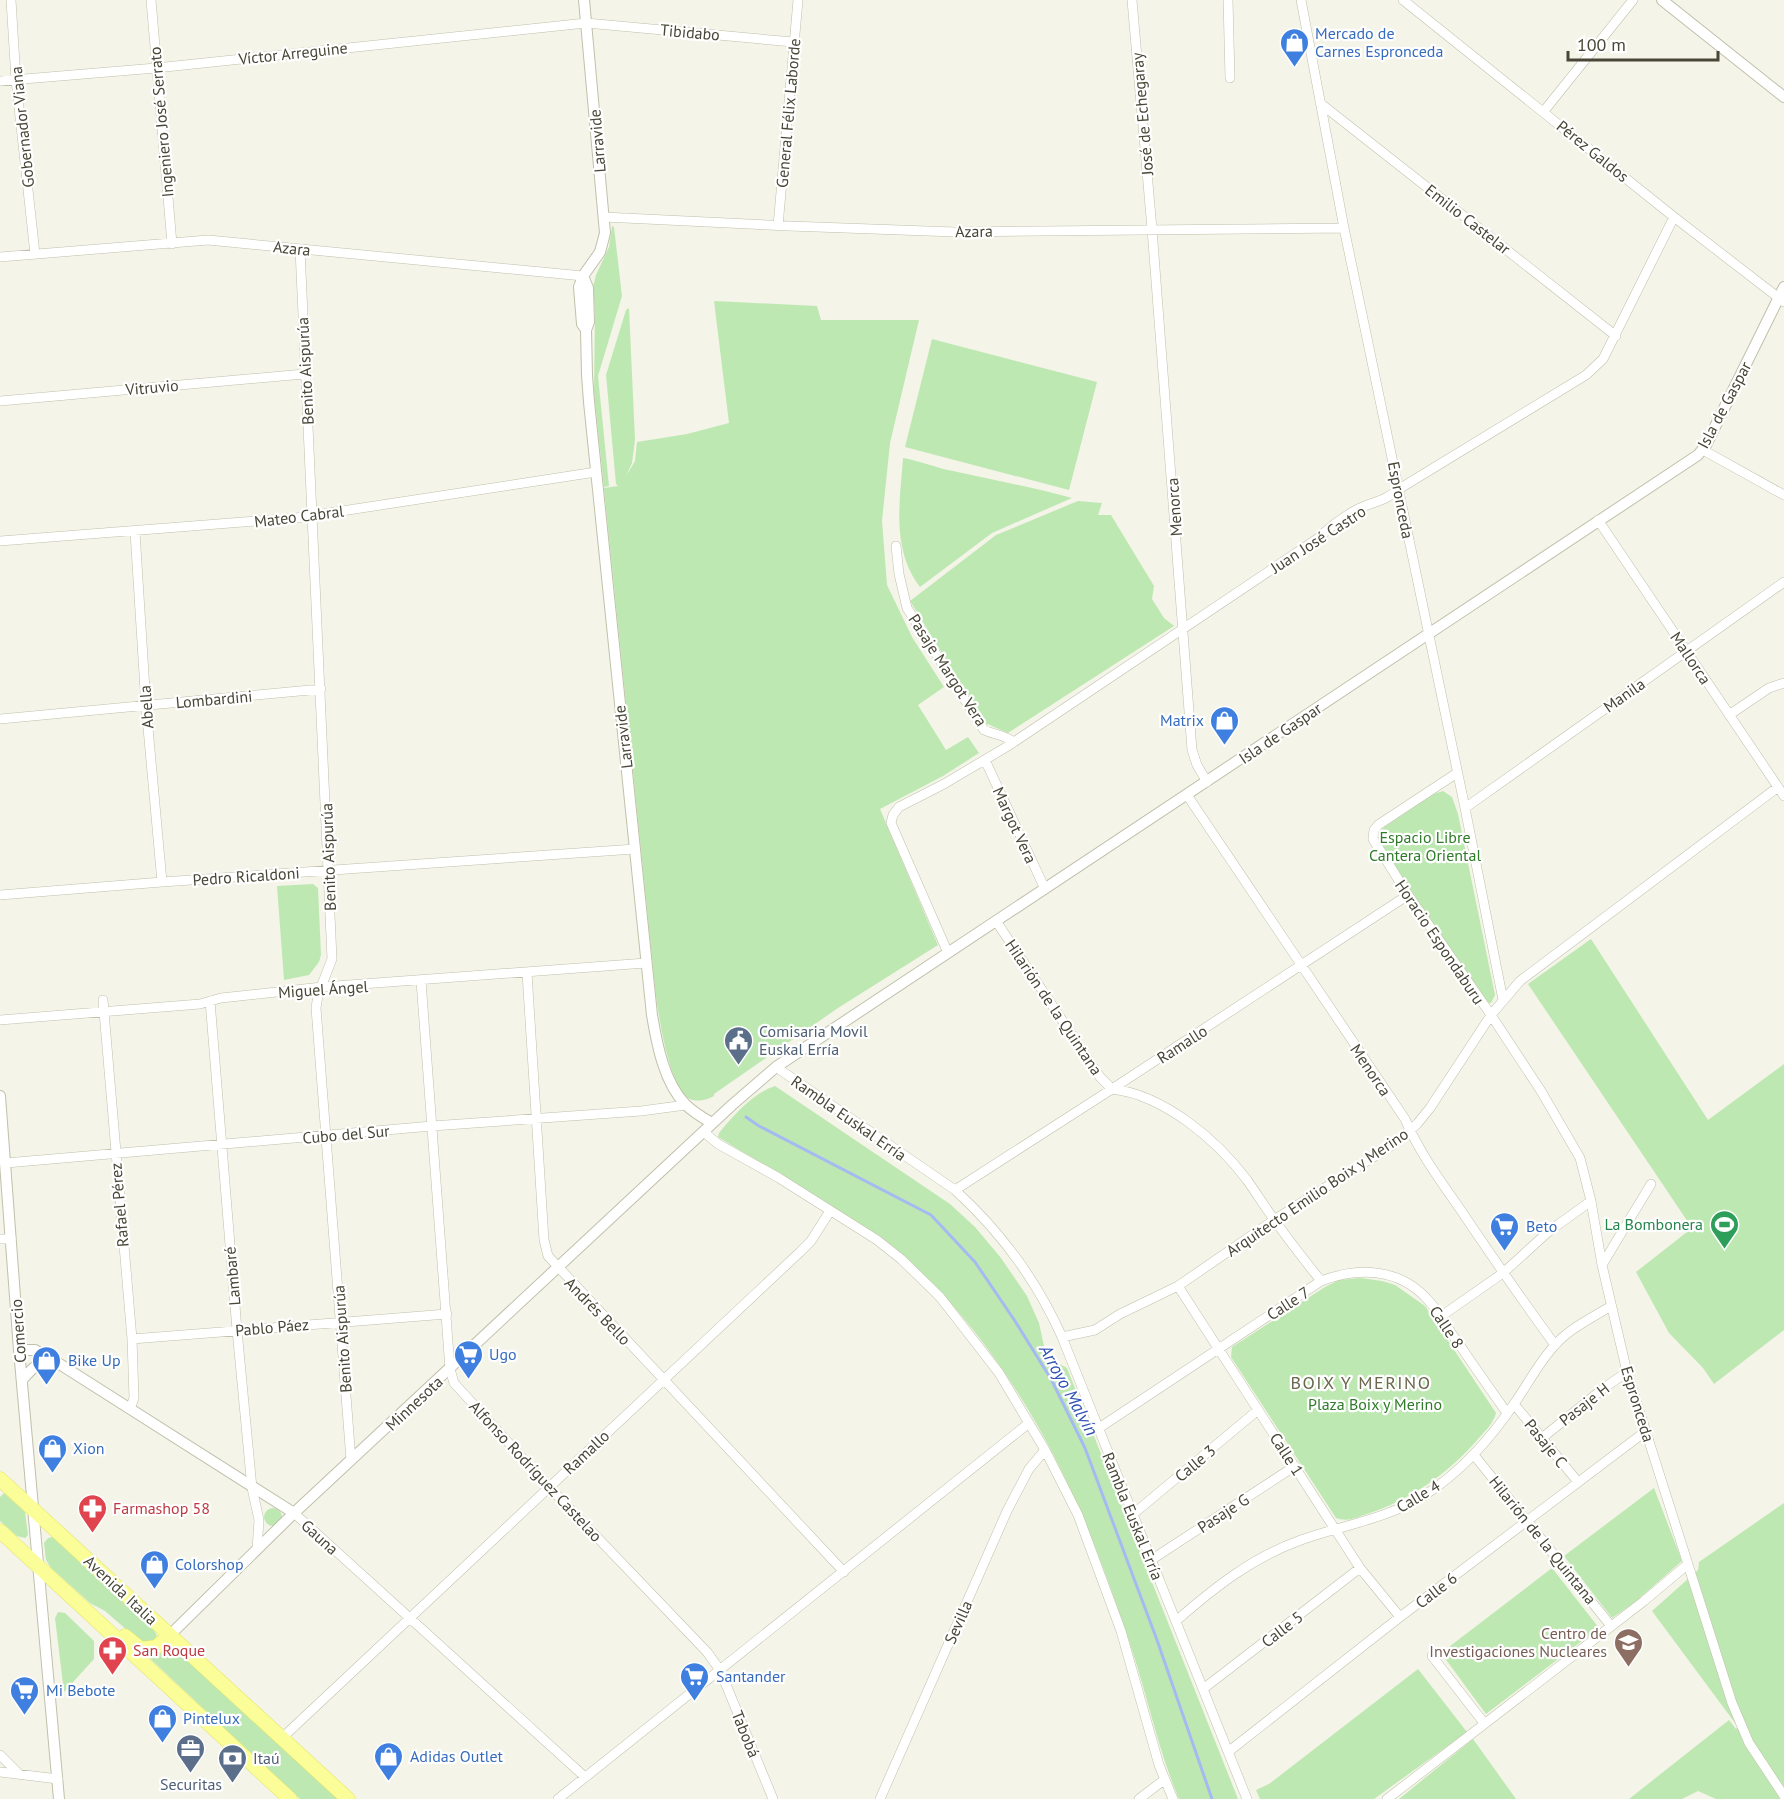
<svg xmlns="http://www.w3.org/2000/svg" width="1784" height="1799" viewBox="0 0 1784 1799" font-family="'PT Sans',sans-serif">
	<rect width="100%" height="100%" fill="#f4f4e9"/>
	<path fill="#bee8b2" d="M612 226 614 227 622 296 598 376 609 486 604 487 594 393 595 312 593 287 596 275 609 247Z
		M714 301 817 306 821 320H919L890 443 882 521 887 585 912 637 944 687 918 705 946 750 968 737 979 753 943 776 880 809 938 945 838 1008 714 1094V1096C707 1100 696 1103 688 1098 669 1085 659 1018 656 996L604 488 618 486 616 484 606 375 626 310 629 308 635 440 632 463 626 476 635 461 637 442 687 434 729 423Z
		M932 339 1097 382 1069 490 905 447Z
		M903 458C921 461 936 468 953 471 993 480 1032 487 1072 498L992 533 920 587C891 549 900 501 903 458Z
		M1078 501 1102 503 1098 515H1111L1154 586 1152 599 1164 618 1174 626 1008 733 985 723 910 601 996 535Z
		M1443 791 1452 797 1458 814 1495 995 1491 1003 1484 1002 1379 845 1378 838 1383 828 1433 794Z
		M313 884 318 888 321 955 319 962 309 975 284 980 277 886Z
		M1591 939 1708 1120 1784 1064V1330L1714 1384 1703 1368 1669 1333 1636 1272 1692 1228 1528 984Z
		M775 1086 950 1204 975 1227 1001 1258 1027 1296 1039 1323 1044 1346 1052 1360 1067 1368 1238 1799H1179C1158 1750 1148 1698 1131 1647 1092 1530 1051 1429 974 1331 945 1295 915 1262 878 1235L718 1137 719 1133C733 1116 753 1093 775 1086Z
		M1361 1278 1382 1281 1395 1285 1425 1306 1496 1413C1493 1424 1485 1431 1478 1439 1448 1474 1410 1500 1367 1514 1355 1518 1348 1522 1336 1518L1231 1357 1232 1347 1325 1287 1339 1280Z
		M1654 1488 1682 1561 1635 1602 1612 1618 1564 1556Z
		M4 1493 25 1512 28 1535 25 1538 17 1536 0 1521V1497Z
		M1784 1503V1799H1716L1698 1791 1682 1799H1629L1729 1720 1736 1729 1738 1727 1652 1611 1698 1570 1699 1562Z
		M264 1517a9 9 0 1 1 18 0a9 9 0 1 1-18 0Z
		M53 1537 154 1630 157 1636 154 1641 145 1643 135 1637 105 1611 90 1603 51 1568 46 1560 44 1543 48 1538Z
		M1552 1568 1599 1628 1486 1714 1441 1653Z
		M58 1612 65 1613 94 1641V1659L64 1692 55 1618Z
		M170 1646 173 1647 338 1799H300L142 1651Z
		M1418 1669 1467 1732 1374 1799H1260L1256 1790 1269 1784Z
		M1473 1739 1516 1799H1399Z"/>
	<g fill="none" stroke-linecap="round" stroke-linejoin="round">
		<path stroke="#a5baf1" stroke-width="3" d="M746 1117 759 1126 931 1215 975 1262 1015 1321 1051 1379 1085 1448 1157 1640 1212 1799"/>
		<defs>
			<path id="minor" d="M11 0 16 80 35 254
				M151 0 172 244
				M1132 0 1152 229 1192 750 1197 765 1207 782
				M1228 0 1230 78
				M1301 0 1344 228 1465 808 1503 1000
				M1403 0 1674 217 1784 302
				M0 81 156 68 586 23 793 42
				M1320 103 1616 336
				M1544 111 1633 0
				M604 217 789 226 955 232 1344 228
				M778 226 798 0
				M300 249 332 959 318 995 316 1008 351 1460
				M0 257 208 240 583 276
				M0 401 304 374
				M1703 450 1784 495
				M1598 520 1784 796
				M135 532 146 706 162 882
				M0 541 296 518 596 472
				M896 546 899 574 907 608 984 730C995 735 1002 734 1014 742
				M1729 715 1769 688 1784 683
				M0 719 321 689
				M985 760 1045 889
				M1457 773 1378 825 1374 830 1373 839 1408 895 1491 1015 1541 1091 1580 1158 1591 1201 1602 1265 1627 1372 1732 1703 1749 1743 1784 1796
				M1187 795 1405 1119C1419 1152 1440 1180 1460 1209 1491 1255 1522 1300 1555 1345
				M1465 808 1784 582
				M0 895 162 882 635 849
				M996 921 1100 1077 1112 1089C1164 1095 1217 1140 1247 1180 1257 1194 1266 1209 1276 1222 1290 1242 1306 1262 1321 1281
				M948 953 891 823 893 815 899 807 944 784 1008 746 1317 539C1329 528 1341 518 1356 510 1373 501 1382 503 1399 489L1586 375 1603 359 1674 217
				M527 973 544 1240 548 1256 844 1572
				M421 981 450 1369 454 1383 549 1487 707 1652 720 1670 773 1799
				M103 1000 132 1339 134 1398 130 1409
				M210 1001 237 1330 252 1488 259 1520 257 1549
				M0 1020 200 1004 221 998 322 987 646 963
				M776 1067 955 1190C1000 1231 1037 1281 1062 1337L1247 1799
				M704 1132 718 1144 779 1178 877 1240 901 1259 940 1297 999 1373 1045 1450 1078 1515 1121 1631 1159 1765 1173 1799
				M6 1163 432 1126 641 1111 686 1105
				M955 1190 1112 1089 1408 895
				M0 1239H11
				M1602 1265 1651 1184
				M1178 1286 1360 1568 1400 1617
				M1440 1317 1503 1273 1548 1232 1591 1201
				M1062 1337 1095 1330 1120 1314 1178 1286 1274 1220 1394 1144 1417 1124 1430 1108 1491 1015 1520 981 1778 787
				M132 1339 447 1314
				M1514 1404 1578 1482
				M1099 1428 1321 1281C1358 1267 1399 1268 1427 1299 1439 1311 1447 1328 1457 1341 1473 1365 1490 1389 1507 1413
				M1542 1438 1604 1388 1627 1372
				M1474 1455 1611 1626
				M294 1513 585 1777
				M1132 1515 1258 1410
				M1151 1560 1295 1466
				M1176 1621C1215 1587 1253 1557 1301 1540 1343 1525 1387 1519 1425 1495 1462 1471 1492 1437 1516 1401 1529 1382 1540 1361 1555 1345 1570 1328 1592 1318 1611 1306
				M1432 1656 1484 1723
				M1203 1689 1360 1568
				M282 1738 800 1252 811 1241 830 1211
				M1228 1752 1400 1617 1646 1431
				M0 1755 20 1775
				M0 1772 58 1779
				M558 1799 1029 1423
				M880 1799 1007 1511 1029 1469 1045 1450
				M1139 1799 1164 1780
				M1387 1799 1644 1601 1688 1564"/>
			<path id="tertiary" d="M584 0 605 233 600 252 583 276 579 287 582 324 586 330
				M1662 0 1784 97
				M583 276 588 288 589 322 586 330 587 375 589 402 652 1015C657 1045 664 1082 685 1104 693 1112 703 1118 712 1123
				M0 1096 19 1350 59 1799
				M19 1350H35L58 1363 294 1513
				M22 1380C34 1366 38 1361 58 1363
				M170 1635 294 1513 732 1105 776 1067 1698 455 1706 445 1784 287"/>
			<path id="primary" d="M0 1479 348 1799
				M0 1531 290 1799
				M125 1636 141 1649 156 1647 170 1635"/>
		</defs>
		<use href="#minor" stroke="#c0c0ab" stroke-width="10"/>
		<use href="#tertiary" stroke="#c0c0ab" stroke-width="12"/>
		<use href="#primary" stroke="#e3e467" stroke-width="15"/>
		<use href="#minor" stroke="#fff" stroke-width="9"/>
		<use href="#tertiary" stroke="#fff" stroke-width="10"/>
		<use href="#primary" stroke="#fbfe98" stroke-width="14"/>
	</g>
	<defs>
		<symbol id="shop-pin" viewBox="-11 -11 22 30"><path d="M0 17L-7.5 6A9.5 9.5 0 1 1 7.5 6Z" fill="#3f7fe0" stroke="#fff"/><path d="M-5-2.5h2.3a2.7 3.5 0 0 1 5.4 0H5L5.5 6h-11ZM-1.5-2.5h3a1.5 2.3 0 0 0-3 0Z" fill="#fff"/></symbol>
		<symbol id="civic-pin" viewBox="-11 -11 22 30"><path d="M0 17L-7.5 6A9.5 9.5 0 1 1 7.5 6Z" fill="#5c6f8a" stroke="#fff"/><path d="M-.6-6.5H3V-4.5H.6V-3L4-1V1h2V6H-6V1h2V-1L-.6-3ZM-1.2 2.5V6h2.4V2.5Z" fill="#fff"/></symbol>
		<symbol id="stadium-pin" viewBox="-11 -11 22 30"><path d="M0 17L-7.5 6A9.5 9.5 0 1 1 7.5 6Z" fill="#2e9e5b" stroke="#fff"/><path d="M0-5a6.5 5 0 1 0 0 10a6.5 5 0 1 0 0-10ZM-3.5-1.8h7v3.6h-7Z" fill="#fff"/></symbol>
		<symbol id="supermarket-pin" viewBox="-11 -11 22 30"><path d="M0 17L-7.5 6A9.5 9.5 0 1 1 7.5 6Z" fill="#3f7fe0" stroke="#fff"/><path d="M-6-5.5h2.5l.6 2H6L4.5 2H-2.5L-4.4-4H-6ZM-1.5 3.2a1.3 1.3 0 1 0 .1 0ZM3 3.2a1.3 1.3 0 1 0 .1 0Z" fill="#fff"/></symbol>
		<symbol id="pharmacy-pin" viewBox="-11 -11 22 30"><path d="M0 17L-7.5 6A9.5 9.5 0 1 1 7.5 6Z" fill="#e0444e" stroke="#fff"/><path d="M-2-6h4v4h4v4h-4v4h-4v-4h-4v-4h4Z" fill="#fff"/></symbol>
		<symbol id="university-pin" viewBox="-11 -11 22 30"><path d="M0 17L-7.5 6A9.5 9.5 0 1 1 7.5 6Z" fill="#8d6e63" stroke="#fff"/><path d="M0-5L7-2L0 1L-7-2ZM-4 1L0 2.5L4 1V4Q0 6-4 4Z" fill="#fff"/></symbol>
		<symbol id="office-pin" viewBox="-11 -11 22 30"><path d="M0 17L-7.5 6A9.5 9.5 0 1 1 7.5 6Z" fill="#5c6f8a" stroke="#fff"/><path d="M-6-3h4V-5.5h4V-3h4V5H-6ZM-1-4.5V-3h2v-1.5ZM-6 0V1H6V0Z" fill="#fff"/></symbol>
		<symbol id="bank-pin" viewBox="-11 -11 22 30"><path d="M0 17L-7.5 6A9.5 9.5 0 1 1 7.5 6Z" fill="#5c6f8a" stroke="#fff"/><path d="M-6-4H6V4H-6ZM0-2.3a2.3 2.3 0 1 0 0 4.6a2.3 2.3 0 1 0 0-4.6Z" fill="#fff"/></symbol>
	</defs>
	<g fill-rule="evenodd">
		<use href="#shop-pin" x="1278" y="26" width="33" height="45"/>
		<use href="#shop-pin" x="1208" y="704" width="33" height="45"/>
		<use href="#civic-pin" x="722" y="1024" width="33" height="45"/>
		<use href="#stadium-pin" x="1708" y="1208" width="33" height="45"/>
		<use href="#supermarket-pin" x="1488" y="1210" width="33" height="45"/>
		<use href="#supermarket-pin" x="452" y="1338" width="33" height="45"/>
		<use href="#shop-pin" x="30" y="1344" width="33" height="45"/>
		<use href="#shop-pin" x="36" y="1432" width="33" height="45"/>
		<use href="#pharmacy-pin" x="76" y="1492" width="33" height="45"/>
		<use href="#shop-pin" x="138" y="1548" width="33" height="45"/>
		<use href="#university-pin" x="1612" y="1626" width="33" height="45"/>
		<use href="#pharmacy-pin" x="96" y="1634" width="33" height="45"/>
		<use href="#supermarket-pin" x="678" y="1660" width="33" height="45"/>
		<use href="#supermarket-pin" x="8" y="1674" width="33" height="45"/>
		<use href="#shop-pin" x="146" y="1702" width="33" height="45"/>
		<use href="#office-pin" x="174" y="1732" width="33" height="45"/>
		<use href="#shop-pin" x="372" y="1740" width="33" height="45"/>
		<use href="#bank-pin" x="216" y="1742" width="33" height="45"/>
	</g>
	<g text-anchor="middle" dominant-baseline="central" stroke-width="4.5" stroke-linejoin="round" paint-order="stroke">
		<g font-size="16" fill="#484737" stroke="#fff">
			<text transform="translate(690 32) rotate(5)">Tibidabo</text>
			<text transform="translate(293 53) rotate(-6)">Víctor Arreguine</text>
			<text transform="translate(788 113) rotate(-85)">General Félix Laborde</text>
			<text transform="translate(1142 114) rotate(-95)">José de Echegaray</text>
			<text transform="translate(161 122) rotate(-95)">Ingeniero José Serrato</text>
			<text transform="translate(22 127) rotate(-96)">Gobernador Viana</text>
			<text transform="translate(597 141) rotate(-95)">Larravide</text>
			<text transform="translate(1593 151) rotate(39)">Pérez Galdos</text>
			<text transform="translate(1468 219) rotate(38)">Emilio Castelar</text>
			<text transform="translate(974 231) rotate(-1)">Azara</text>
			<text transform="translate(292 248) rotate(6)">Azara</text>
			<text transform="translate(305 371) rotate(-93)">Benito Aispurúa</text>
			<text transform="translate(152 387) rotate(-5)">Vitruvio</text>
			<text transform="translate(1724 405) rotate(-62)">Isla de Gaspar</text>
			<text transform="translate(1401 500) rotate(79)">Espronceda</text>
			<text transform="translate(1174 507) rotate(-94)">Menorca</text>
			<text transform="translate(299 516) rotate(-7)">Mateo Cabral</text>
			<text transform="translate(1318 539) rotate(-33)">Juan José Castro</text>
			<text transform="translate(1691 658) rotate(56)">Mallorca</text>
			<text transform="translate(948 670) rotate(57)">Pasaje Margot Vera</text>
			<text transform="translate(1624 695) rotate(-35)">Manila</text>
			<text transform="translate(214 699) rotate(-5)">Lombardini</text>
			<text transform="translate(146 707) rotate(-94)">Abella</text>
			<text transform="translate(1280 733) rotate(-34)">Isla de Gaspar</text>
			<text transform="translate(623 737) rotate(-97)">Larravide</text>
			<text transform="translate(1015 825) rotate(65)">Margot Vera</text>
			<text transform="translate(328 857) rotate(-92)">Benito Aispurúa</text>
			<text transform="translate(246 876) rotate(-4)">Pedro Ricaldoni</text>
			<text transform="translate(1440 942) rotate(56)">Horacio Espondaburu</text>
			<text transform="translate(323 989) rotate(-4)">Miguel Ángel</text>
			<text transform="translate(1054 1007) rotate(56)">Hilarión de la Quintana</text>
			<text transform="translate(1182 1044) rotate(-33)">Ramallo</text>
			<text transform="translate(1371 1070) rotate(56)">Menorca</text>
			<text transform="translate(849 1118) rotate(35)">Rambla Euskal Erría</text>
			<text transform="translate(346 1134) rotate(-5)">Cubo del Sur</text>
			<text transform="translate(1317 1192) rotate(-34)">Arquitecto Emilio Boix y Merino</text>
			<text transform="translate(119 1205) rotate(-95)">Rafael Pérez</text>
			<text transform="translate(232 1276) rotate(-95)">Lambaré</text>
			<text transform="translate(1288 1303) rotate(-33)">Calle 7</text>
			<text transform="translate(598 1311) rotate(46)">Andrés Bello</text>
			<text transform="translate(272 1327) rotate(-5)">Pablo Páez</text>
			<text transform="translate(1447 1327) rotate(56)">Calle 8</text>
			<text transform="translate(18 1331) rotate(-94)">Comercio</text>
			<text transform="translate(342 1339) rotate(-94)">Benito Aispurúa</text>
			<text transform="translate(414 1403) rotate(-43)">Minnesota</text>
			<text transform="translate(1584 1404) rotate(-38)">Pasaje H</text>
			<text transform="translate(1638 1404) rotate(73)">Espronceda</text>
			<text transform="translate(1546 1443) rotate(51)">Pasaje C</text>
			<text transform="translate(586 1452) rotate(-43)">Ramallo</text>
			<text transform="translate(1287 1454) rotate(57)">Calle 1</text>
			<text transform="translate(1195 1463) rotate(-40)">Calle 3</text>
			<text transform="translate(536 1471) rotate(47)">Alfonso Rodríguez Castelao</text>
			<text transform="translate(1418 1496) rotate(-31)">Calle 4</text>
			<text transform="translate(1223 1513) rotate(-33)">Pasaje G</text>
			<text transform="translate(1133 1516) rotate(68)">Rambla Euskal Erría</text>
			<text transform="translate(320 1537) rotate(42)">Gauna</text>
			<text transform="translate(1543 1540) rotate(51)">Hilarión de la Quintana</text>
			<text transform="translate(121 1590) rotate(43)">Avenida Italia</text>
			<text transform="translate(1436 1590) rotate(-38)">Calle 6</text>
			<text transform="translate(958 1622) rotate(-66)">Sevilla</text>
			<text transform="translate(1282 1629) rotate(-38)">Calle 5</text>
			<text transform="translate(746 1734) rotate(68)">Tabobá</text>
		</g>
		<g font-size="16" fill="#366cbe" stroke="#fff" text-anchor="start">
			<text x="1315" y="33">Mercado de<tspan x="1315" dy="18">Carnes Espronceda</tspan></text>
			<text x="1204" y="720" text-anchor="end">Matrix</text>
			<text x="1526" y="1226">Beto</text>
			<text x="489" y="1354">Ugo</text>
			<text x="68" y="1360">Bike Up</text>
			<text x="73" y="1448">Xion</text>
			<text x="175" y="1564">Colorshop</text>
			<text x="716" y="1676">Santander</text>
			<text x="46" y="1690">Mi Bebote</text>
			<text x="183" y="1718">Pintelux</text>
			<text x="410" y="1756">Adidas Outlet</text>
		</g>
		<g font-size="16" fill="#2f7b29" stroke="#fff">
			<text x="1425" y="837">Espacio Libre<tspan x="1425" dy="18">Cantera Oriental</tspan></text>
			<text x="1375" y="1404">Plaza Boix y Merino</text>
		</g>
		<g font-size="16" fill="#4e5e75" stroke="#fff" text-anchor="start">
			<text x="759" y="1031">Comisaria Movil<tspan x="759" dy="18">Euskal Erría</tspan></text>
			<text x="253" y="1758">Itaú</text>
			<text x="191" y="1784" text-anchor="middle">Securitas</text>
		</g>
		<g font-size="16" fill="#27864d" stroke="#fff" text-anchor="end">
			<text x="1703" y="1224">La Bombonera</text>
		</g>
		<g font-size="16" fill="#be3a42" stroke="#fff" text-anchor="start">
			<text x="113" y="1508">Farmashop 58</text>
			<text x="133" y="1650">San Roque</text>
		</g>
		<g font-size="16" fill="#785e54" stroke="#fff" text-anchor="end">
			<text x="1607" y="1633">Centro de<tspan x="1607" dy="18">Investigaciones Nucleares</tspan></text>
		</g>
		<g font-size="18" letter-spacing="1.5" fill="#6b684e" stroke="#fff">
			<text x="1361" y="1382">BOIX Y MERINO</text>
		</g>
		<g font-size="18" font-style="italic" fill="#2f52b5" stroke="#fff">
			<text transform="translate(1069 1390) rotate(61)">Arroyo Malvín</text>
		</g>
	</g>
	<path d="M1568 51v9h150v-9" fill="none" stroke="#484737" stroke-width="3"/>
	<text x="1577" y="51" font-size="18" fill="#484737" stroke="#ffffff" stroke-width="4.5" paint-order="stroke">100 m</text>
</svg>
